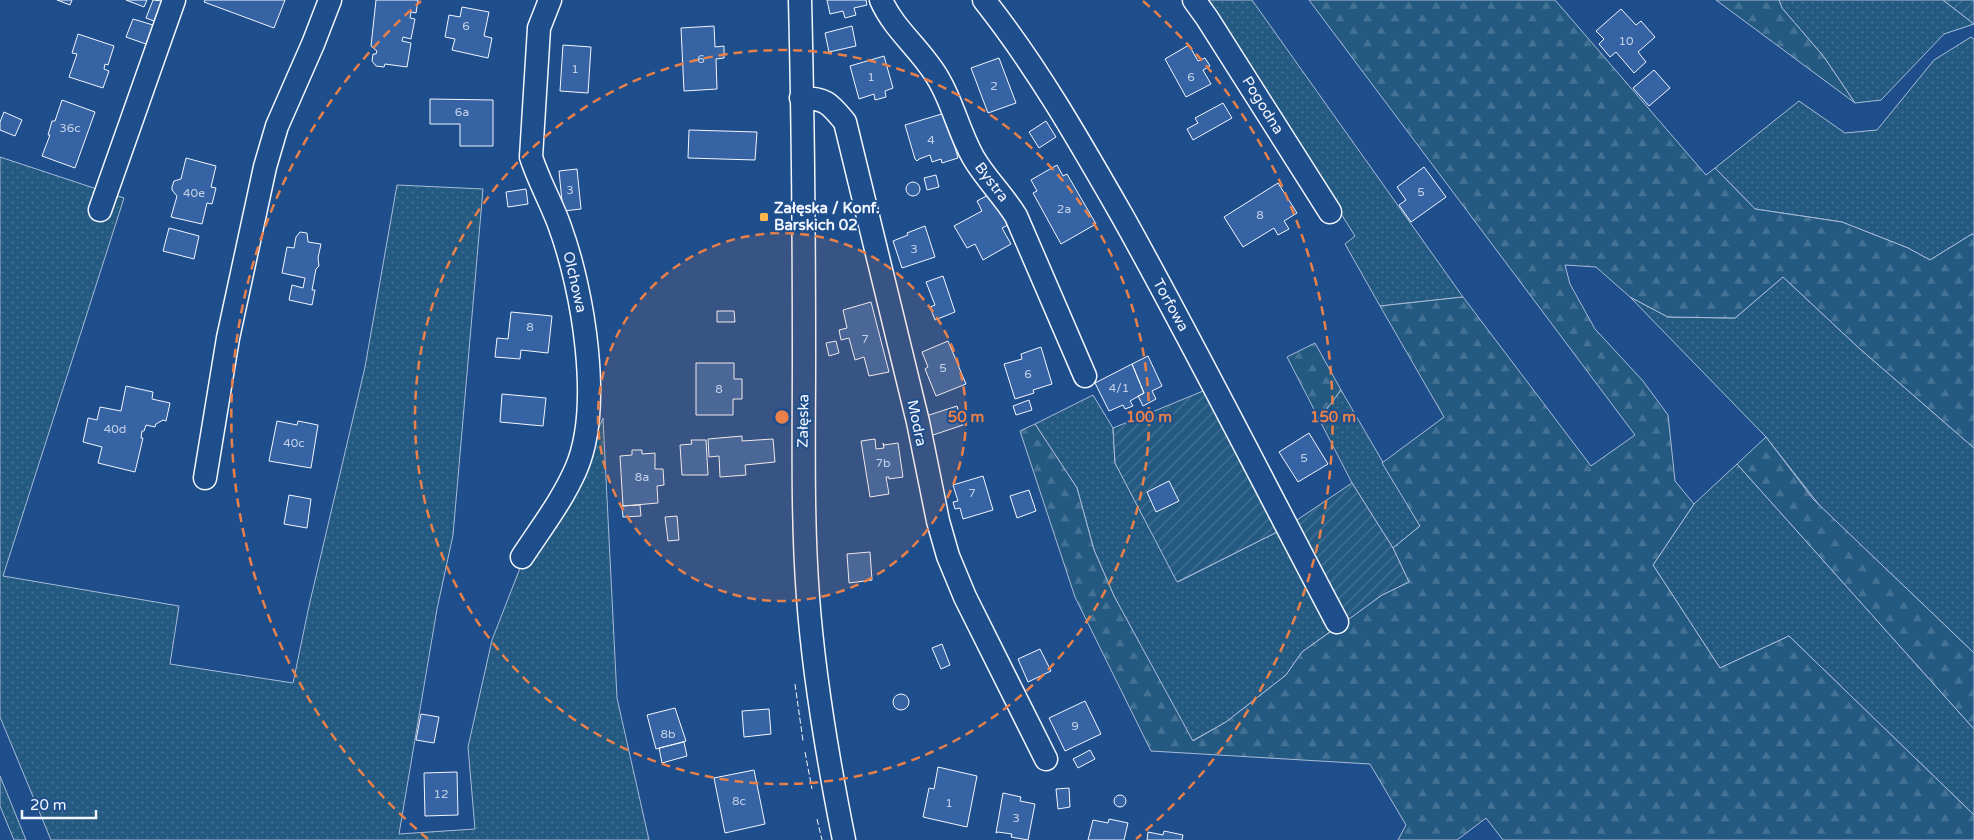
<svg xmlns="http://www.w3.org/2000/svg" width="1974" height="840" viewBox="0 0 1974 840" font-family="'Varela Round',sans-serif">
	<defs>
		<pattern id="grass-dots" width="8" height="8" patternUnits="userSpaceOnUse" patternTransform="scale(1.25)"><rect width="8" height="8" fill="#245a82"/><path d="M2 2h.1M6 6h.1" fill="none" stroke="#447295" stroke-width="1.8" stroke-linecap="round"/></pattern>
		<pattern id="forest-firs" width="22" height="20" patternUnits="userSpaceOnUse" patternTransform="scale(1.25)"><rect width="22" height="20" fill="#245a82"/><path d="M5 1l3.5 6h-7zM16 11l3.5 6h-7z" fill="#447295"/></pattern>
		<pattern id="garden-furrows" width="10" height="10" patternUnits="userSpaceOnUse" patternTransform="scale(1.25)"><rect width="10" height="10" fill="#245a82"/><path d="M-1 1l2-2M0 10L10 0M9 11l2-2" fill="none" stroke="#447295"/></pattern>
	</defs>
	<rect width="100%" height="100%" fill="#1f4e8c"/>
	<path fill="url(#grass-dots)" stroke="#a8bbd7" d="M1207 0H1252L1463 297 1380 306 1345 244 1355 236Z
		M1779 0H1943L1974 24 1944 34 1881 100 1855 103 1824 57 1782 8Z
		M1971 37 1974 39V235L1972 234 1930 260 1908 248 1842 222 1755 209 1715 168 1799 101 1845 133 1877 130 1934 60Z
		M0 157 124 198 3 576 179 606 170 664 293 683 309 606 365 367 397 185 483 189 453 535 437 609 399 834 475 829 468 747 492 640 522 563 576 480 603 418 617 698 649 840H51L0 717Z
		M1783 277 1859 348 1974 448V653L1820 506 1766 437 1630 297 1668 317 1735 318Z
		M1341 390 1420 526 1393 548 1352 483 1319 419Z
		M1093 395 1113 428 1115 463 1178 582 1281 530 1331 631 1302 652 1286 675 1226 722 1192 741 1114 596 1094 550 1077 488 1035 424Z
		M1737 464 1974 729V815L1789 636 1720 668 1653 565 1694 504Z
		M0 776 26 840H14L0 806Z"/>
	<path fill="url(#forest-firs)" stroke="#a8bbd7" d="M1309 0H1555L1706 175 1715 168 1755 209 1842 222 1908 248 1930 260 1972 234 1974 235V448L1859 348 1783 277 1735 318 1668 317 1630 297 1596 267 1565 265 1570 284 1595 329 1643 381 1668 415 1675 481 1694 504 1653 565 1720 668 1789 636 1974 815V840H1503L1486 818 1457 840H1398L1406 825 1370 764 1151 751 1075 597 1020 431 1035 424 1077 488 1094 550 1114 596 1193 741 1226 722 1286 675 1302 652 1382 595 1409 582 1393 548 1420 526 1382 463 1444 417 1380 306 1463 297 1591 466 1635 435Z
		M1716 0H1779L1782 8 1824 57 1855 103Z
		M1315 343 1341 390 1319 419 1287 357Z
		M1766 437 1813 499 1974 653V729L1737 464Z"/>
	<path fill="url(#garden-furrows)" stroke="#a8bbd7" d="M1943 0H1974V24Z
		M1208 389 1281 530 1177 582 1115 463 1113 428Z
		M1352 483 1393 548 1409 582 1382 595 1349 619 1294 522Z"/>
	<path fill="#3563a3" stroke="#f2f6ff" d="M57 0H72L70 5Z
		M126 0H147L144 7Z
		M153 0 162 1 154 21 146 18Z
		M205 0H285L274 28 204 2Z
		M376 0H418L416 13 411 12 410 18 415 19 411 39 403 37 402 41 411 43 407 67 385 64 384 67 376 66 372 61 373 54H376L377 51 371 46Z
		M827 0H866L867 5 854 8 856 15 845 18 843 11 830 14Z
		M462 7 489 12 484 36 492 38 488 58 452 50 455 39 445 37 449 15 460 17Z
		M1621 9 1636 25 1641 21 1655 37 1638 52 1646 62 1634 73 1616 52 1610 57 1599 44 1604 39 1596 31Z
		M133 19 153 25 146 44 126 37Z
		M714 26 715 47 724 46V58L716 59 717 89 684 91 681 28Z
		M852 26 856 46 829 52 825 33Z
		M78 34 114 46 108 65 105 64 104 69 109 71 103 88 69 77 77 54 72 53Z
		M563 45 591 47 588 93 560 91Z
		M1189 45 1198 61 1205 58 1210 66 1203 70 1211 84 1186 97 1165 59Z
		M884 56 893 88 885 91 886 97 875 100 874 94 859 99 850 66Z
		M999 58 1016 103 988 113 971 68Z
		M1654 70 1670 88 1649 106 1633 88Z
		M430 99 493 100V146H460V124H430Z
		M62 100 95 112 75 168 42 156 50 135H48L52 121H55Z
		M1223 103 1232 118 1193 140 1187 129 1198 123 1195 118Z
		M4 112 22 120 15 136 0 130V122Z
		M945 113 958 158 942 163 941 159 932 162 930 155 919 159 917 161 915 159 905 125Z
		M1046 121 1056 137 1039 148 1029 132Z
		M689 130 757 132 755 160 688 158Z
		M186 158 216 166 211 187 216 188 212 204 207 203 202 224 171 217 177 196 172 190V187L174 181 181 179Z
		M1057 165 1063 176 1067 174 1096 224 1061 244 1033 193 1037 191 1031 180Z
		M1424 167 1446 197 1411 222 1399 205 1406 200 1397 187Z
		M577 169 581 209 563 211 559 171Z
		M936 175 939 187 927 190 924 178Z
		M906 189a7 7 0 1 1 14 0a7 7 0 1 1-14 0Z
		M1278 183 1297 213 1284 221 1289 229 1278 235 1274 228 1243 247 1224 217Z
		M526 189 528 204 508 207 506 192Z
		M992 193 1010 224 1002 228 1011 244 983 260 975 244 967 248 954 226 982 211 977 201Z
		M925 226 935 257 902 268 893 241 908 235 907 233Z
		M169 228 199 236 194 259 163 251Z
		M300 232 307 233 308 242 321 244 318 258 319 266 316 269 312 290H315L312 305 289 300 292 285 303 288 305 278 282 273 287 247 294 248 296 237Z
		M943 276 955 312 935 320 930 307 935 305 926 282Z
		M871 302 889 372 869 376 864 357 855 360 849 338 841 340 839 330 847 328 843 310Z
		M717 311H734L735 322H717Z
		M511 312 552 316 548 353 521 350 520 359 495 357 497 338 508 339Z
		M836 341 839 353 829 356 826 343Z
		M948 341 966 384 936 396 925 369 928 367 922 352Z
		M1041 347 1052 384 1033 390 1034 393 1015 399 1004 364 1022 359 1021 354Z
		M1148 356 1162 386 1152 391 1156 399 1143 406 1138 396 1144 393 1132 364Z
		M696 363H734V379H742V399H733V415H696Z
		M1132 364 1144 393 1130 401 1133 406 1125 409 1123 405 1109 411 1095 383Z
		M126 386 153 392 152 399 170 403 166 421 163 420 156 424 155 427 146 425 144 431H142L141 438H143L135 472 98 463 102 447 83 442 88 418 97 420 100 407 121 411Z
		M502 394 546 398 543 426 500 422Z
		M1029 400 1032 410 1016 415 1013 406Z
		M957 406 963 425 930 436 923 417Z
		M277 421 297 425 298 421 318 425 311 468 269 461Z
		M1309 433 1328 464 1298 482 1279 452Z
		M742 436V441L773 439 775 462 745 465 746 475 720 477 719 456 709 457 708 439Z
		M875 439 876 449 884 448 883 443 884 445 898 443 903 477 889 479V477H886L889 494 870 497 861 441Z
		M691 440H706L708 475H682L680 445 692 444Z
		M632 450H642V454L655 453V469H663L664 485 657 486 658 503 623 506 620 456 632 455Z
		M983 476 993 510 963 519 960 508 955 509 953 502 958 501 953 485Z
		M1169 481 1179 501 1156 512 1147 492Z
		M1029 490 1036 511 1017 518 1010 496Z
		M289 495 311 499 307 528 284 524Z
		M640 505 641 516 623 517 622 506Z
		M677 516 679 540 668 541 665 517Z
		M870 552 872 580 849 583 847 554Z
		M942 644 950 665 941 669 932 648Z
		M1040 649 1051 671 1028 682 1018 659Z
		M893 702a8 8 0 1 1 16 0a8 8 0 1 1-16 0Z
		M1085 701 1101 734 1065 751 1049 718Z
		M675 708 686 741 656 749 647 715Z
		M769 709 771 734 744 737 742 711Z
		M421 714 439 717 434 743 416 740Z
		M684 742 687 756 662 763 659 748Z
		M1090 750 1095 759 1078 768 1073 759Z
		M938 767 977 776 967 827 923 817 929 788 934 789Z
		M754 770 765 824 725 833 714 778Z
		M457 772 458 815 425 816 424 773Z
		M1069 788 1070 807 1058 809 1056 789Z
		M1003 793 1021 797 1020 801 1035 804 1028 840 1011 837 1012 834 998 832 996 833Z
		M1114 801a6 6 0 1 1 12 0a6 6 0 1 1-12 0Z
		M1109 819 1128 823 1124 840H1088L1093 820 1108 823Z
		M1164 831 1183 835 1182 840H1147L1148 832 1163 835Z"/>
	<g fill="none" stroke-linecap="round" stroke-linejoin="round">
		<defs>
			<path id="minor" d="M800 0C803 119 804 237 804 356 804 436 802 517 808 597 814 679 828 760 844 840
				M881 0C894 30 923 51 939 80 953 104 959 132 973 157 985 178 1003 195 1016 216L1085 376
				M984 0C1038 68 1081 144 1124 219 1198 352 1266 488 1337 622
				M1194 0 1207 18 1330 212
				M801 98C826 98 830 104 845 122L918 422 938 521 948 556 965 597 1046 759
				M100 210 174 0
				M205 478 228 338 265 167 277 126 313 44 330 0
				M522 557C541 528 562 501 576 469 603 407 583 290 560 227 552 204 539 182 531 157L539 28 550 0"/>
		</defs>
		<use href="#minor" stroke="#f2f6ff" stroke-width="25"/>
		<use href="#minor" stroke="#1f4e8c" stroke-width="22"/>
		<path stroke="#f2f6ff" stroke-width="1" stroke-dasharray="6 2.5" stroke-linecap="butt" d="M795 684 803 741
			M805 752 812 789
			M817 819 822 840"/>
	</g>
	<circle cx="782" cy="417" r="184" fill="#ea8049" fill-opacity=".12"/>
	<g fill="none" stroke="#ea8049" stroke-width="2.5" stroke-dasharray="9 6">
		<circle cx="782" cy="417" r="184"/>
		<circle cx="782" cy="417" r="367"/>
		<path d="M428 839A551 551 0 0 1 421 1M1143 1A551 551 0 0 1 1136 839"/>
	</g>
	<rect fill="#ffb74d" stroke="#1f4e8c" stroke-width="2" x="759" y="212" width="10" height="10" rx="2.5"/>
	<g text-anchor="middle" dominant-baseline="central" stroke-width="4" stroke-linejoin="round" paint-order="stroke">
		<g font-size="12" fill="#c3d1e8">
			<text x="466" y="26">6</text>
			<text x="1626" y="41">10</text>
			<text x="701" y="59">6</text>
			<text x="575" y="69">1</text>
			<text x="871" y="77">1</text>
			<text x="1191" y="77">6</text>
			<text x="994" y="86">2</text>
			<text x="462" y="112">6a</text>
			<text x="70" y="128">36c</text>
			<text x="931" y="140">4</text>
			<text x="570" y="190">3</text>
			<text x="1421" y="192">5</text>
			<text x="194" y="193">40e</text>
			<text x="1064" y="209">2a</text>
			<text x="1260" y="215">8</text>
			<text x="914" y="249">3</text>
			<text x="530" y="327">8</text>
			<text x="865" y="339">7</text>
			<text x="943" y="368">5</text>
			<text x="1028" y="374">6</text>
			<text x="1119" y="388">4/1</text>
			<text x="719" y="389">8</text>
			<text x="115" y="429">40d</text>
			<text x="294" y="443">40c</text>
			<text x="1304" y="458">5</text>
			<text x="883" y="463">7b</text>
			<text x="642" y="477">8a</text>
			<text x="972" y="493">7</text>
			<text x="1075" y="726">9</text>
			<text x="668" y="734">8b</text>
			<text x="441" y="794">12</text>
			<text x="739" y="801">8c</text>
			<text x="949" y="803">1</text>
			<text x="1016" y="818">3</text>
		</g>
		<g font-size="15" fill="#f2f6ff" stroke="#1f4e8c">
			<text transform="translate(1263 105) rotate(58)">Pogodna</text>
			<text transform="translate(992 182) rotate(53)">Bystra</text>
			<text transform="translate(575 282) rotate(77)">Olchowa</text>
			<text transform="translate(1171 305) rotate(61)">Torfowa</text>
			<text transform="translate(803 421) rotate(-89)">Załęska</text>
			<text transform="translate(917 423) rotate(78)">Modra</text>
		</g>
		<g font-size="15" font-weight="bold" fill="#f2f6ff" stroke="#1f4e8c" text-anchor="start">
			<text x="774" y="208">Załęska / Konf.<tspan x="774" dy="17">Barskich 02</tspan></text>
		</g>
	</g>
	<circle cx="782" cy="417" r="8" fill="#ea8049" stroke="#1f4e8c" stroke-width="2.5"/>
	<g font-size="15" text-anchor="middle" font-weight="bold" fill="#ea8049" stroke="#1f4e8c" stroke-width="4" stroke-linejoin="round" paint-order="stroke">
		<text x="966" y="422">50 m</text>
		<text x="1149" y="422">100 m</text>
		<text x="1333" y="422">150 m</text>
	</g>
	<path d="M22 810v8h74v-8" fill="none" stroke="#f2f6ff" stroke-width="2.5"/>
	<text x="30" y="810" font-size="15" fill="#f2f6ff" stroke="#1f4e8c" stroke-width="4" paint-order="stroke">20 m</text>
</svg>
